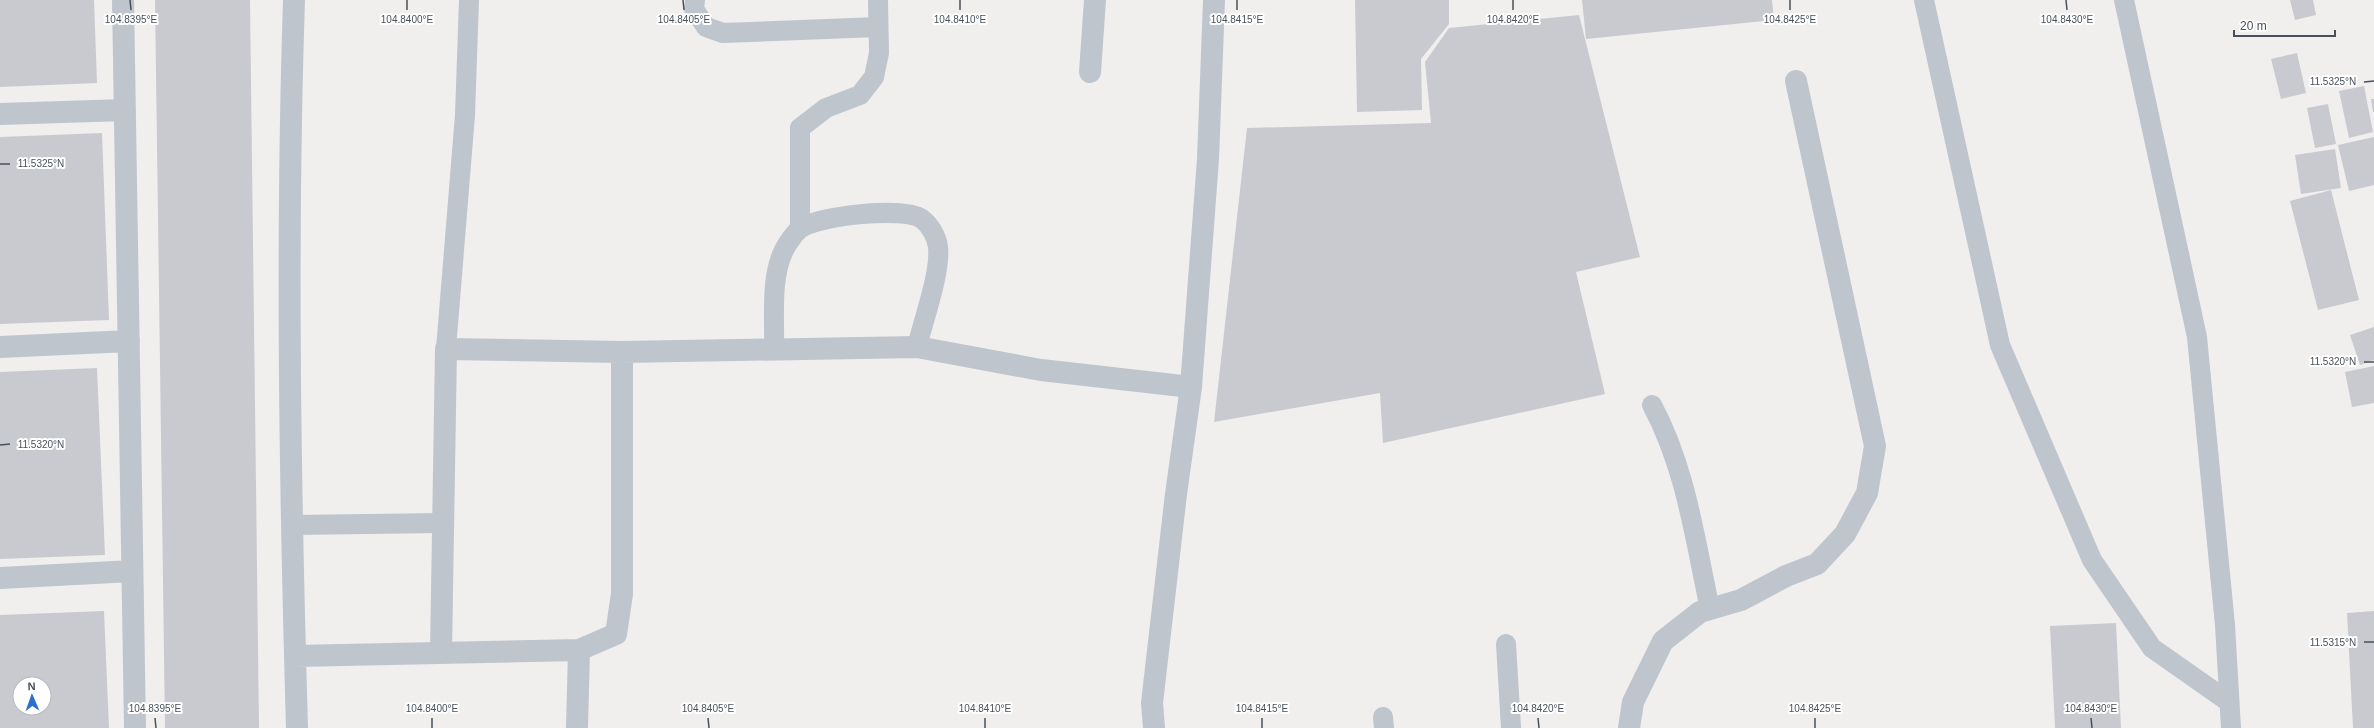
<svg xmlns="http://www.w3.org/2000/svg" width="2374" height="728" viewBox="0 0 2374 728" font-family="Helvetica,sans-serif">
	<rect width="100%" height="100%" fill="#f1eeee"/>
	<path fill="#c9cad0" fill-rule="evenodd" d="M0 0H94L97 83 0 87Z
		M155 0H250L259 728H165Z
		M1355 0H1449V24L1421 59 1422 110 1357 112Z
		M1582 0H1772L1774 20 1586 39Z
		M2290 0H2313L2316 15 2295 20Z
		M1579 15 1640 257 1576 272 1605 394 1383 443 1380 393 1214 422 1247 128 1431 123 1425 62 1449 28Z
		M2297 53 2306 93 2281 99 2271 59Z
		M2364 86 2373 132 2349 138 2339 91Z
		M2371 99H2374V112H2373Z
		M2328 104 2336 144 2315 148 2307 108Z
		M102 133 109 320 0 324V137Z
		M2374 137V185L2349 191 2338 145Z
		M2335 149 2341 188 2301 194 2295 155Z
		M2331 190 2359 300 2318 310 2290 201Z
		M2374 327V360L2360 365 2350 335Z
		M2374 366V403L2352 407 2345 372Z
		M97 368 105 555 0 559V372Z
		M104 611 109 728H0V615ZM20 684H44V708H20Z
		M2374 611V728H2353L2347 613Z
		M2116 623 2121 728H2055L2050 626Z"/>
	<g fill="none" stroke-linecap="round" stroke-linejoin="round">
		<path stroke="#bec5cc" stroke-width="20" d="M695 0 694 9 706 27 723 33 878 27
			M1924 0 2000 345 2092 560 2152 648 2229 702
			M2124 0 2197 337 2225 625 2231 728
			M800 228V128L826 108 860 95 874 77 879 53 878 0
			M446 349 465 115 469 0
			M774 349C775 318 770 278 784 250 787 244 795 232 801 228 818 216 904 206 922 219 930 225 937 237 938 247 941 272 923 321 917 347
			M1652 405C1686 468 1695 540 1710 609
			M292 525 442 523
			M1506 644 1511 728
			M1383 717 1384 728"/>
		<path stroke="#bec5cc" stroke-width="22" d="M123 0 135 728
			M294 0C286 243 290 485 297 728
			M1090 72 1095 0
			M0 114 125 110
			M0 347 129 341
			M0 578 132 571
			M441 653 446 349 622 352 917 347 1041 370 1191 387
			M295 656 579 650 616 634 622 594V352
			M577 728 579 650
			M1154 728 1152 703 1176 494 1191 387 1208 159 1214 0
			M1629 728 1633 702 1663 641 1700 612 1741 600 1786 576 1817 564 1845 534 1867 493 1875 446 1796 81"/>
	</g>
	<path fill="none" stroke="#48515a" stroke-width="1.5" d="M130 0 131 10M407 0V10M683 0 684 10M960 0V10M1237 0V10M1513 0V10M1790 0V10M2066 0 2067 10M2364 82 2374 81M0 164H10M2364 362H2374M0 445 10 444M2364 642H2374M155 718 156 728M432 718V728M708 718 709 728M985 718V728M1262 718V728M1538 718 1539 728M1815 718V728M2091 718 2092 728"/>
	<g font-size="10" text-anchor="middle" fill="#48515a" stroke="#fff" stroke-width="4" stroke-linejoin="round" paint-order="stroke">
		<text x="131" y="23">104.8395°E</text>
		<text x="407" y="23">104.8400°E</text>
		<text x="684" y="23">104.8405°E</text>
		<text x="960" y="23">104.8410°E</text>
		<text x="1237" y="23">104.8415°E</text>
		<text x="1513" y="23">104.8420°E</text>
		<text x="1790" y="23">104.8425°E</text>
		<text x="2067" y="23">104.8430°E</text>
		<text x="2333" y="85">11.5325°N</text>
		<text x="41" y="167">11.5325°N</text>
		<text x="2333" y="365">11.5320°N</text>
		<text x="41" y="448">11.5320°N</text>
		<text x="2333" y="646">11.5315°N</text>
		<text x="155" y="712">104.8395°E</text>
		<text x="432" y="712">104.8400°E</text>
		<text x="708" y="712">104.8405°E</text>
		<text x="985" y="712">104.8410°E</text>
		<text x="1262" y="712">104.8415°E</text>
		<text x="1538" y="712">104.8420°E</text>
		<text x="1815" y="712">104.8425°E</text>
		<text x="2091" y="712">104.8430°E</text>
	</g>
	<g transform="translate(32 696) rotate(358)"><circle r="19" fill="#ffffff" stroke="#b6b9bd"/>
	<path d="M0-3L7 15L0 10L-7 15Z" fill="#2c6ecd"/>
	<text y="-6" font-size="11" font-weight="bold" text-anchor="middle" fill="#48515a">N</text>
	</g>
	<path d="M2234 30v6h101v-6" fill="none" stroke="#48515a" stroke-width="2"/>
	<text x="2240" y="30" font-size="12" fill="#48515a" stroke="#ffffff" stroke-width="3" paint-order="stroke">20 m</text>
</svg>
